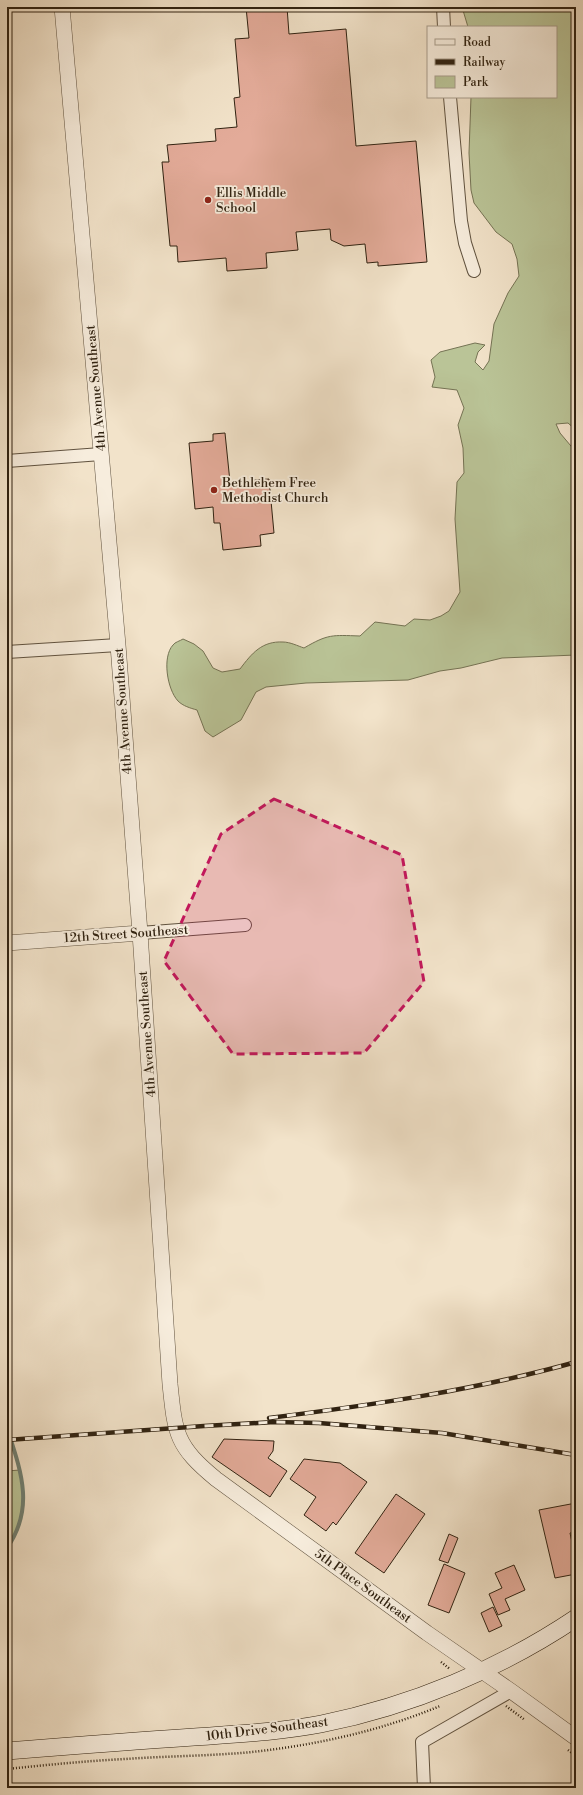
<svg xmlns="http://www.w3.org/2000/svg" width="583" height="1795" viewBox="0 0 583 1795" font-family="'Libre Bodoni',serif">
	<rect width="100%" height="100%" fill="#f2e3ca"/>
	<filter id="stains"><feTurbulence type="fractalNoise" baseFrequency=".005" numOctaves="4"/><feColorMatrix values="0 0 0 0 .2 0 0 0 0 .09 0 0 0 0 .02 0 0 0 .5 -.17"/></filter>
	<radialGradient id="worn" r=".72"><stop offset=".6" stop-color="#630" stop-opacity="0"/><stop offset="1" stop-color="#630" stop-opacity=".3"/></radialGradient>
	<path fill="#bac497" stroke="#757354" d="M462 7H576V430L568 423 556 424 560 433 576 452V655L502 658 461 668 440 671 408 680 306 683 266 687 256 692 241 720 213 737 205 731 197 710C190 708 183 706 178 701 167 689 162 657 173 645 175 642 180 641 183 639L194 644 203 651 213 668 222 672 240 669C252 653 262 641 283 642 290 642 298 646 304 648 328 634 332 635 360 636L375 622 405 626 414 619 430 620 441 616 449 611 460 592 455 519 457 482 464 473 463 448 458 425 464 408 457 390 432 387 435 377 431 360 440 352 475 343 485 345 478 352 475 362 483 370 489 361 494 324 508 293 519 276 517 259 512 244 496 232 474 203 471 190 469 153 471 97H556V27H468Z
		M20 1470C25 1501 26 1521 7 1548V1471Z"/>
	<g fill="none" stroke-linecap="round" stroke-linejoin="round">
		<path stroke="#708073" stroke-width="4" d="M7 1428C21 1471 35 1508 7 1548"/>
	</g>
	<path fill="#e3ab99" stroke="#302211" d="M246 7H287L289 34 346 29 356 146 416 141 427 262 378 266V262L367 263 365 244 344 246 331 240 330 229 296 232 298 250 266 253 267 268 227 271 226 258 178 262 177 246H170L162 162H169L167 145 216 141 215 129 237 127 234 98 240 97 235 39 249 38Z
		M225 433 230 482 269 479 274 533 260 535 261 546 223 550 220 523H214L213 507 195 509 189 443 213 441V434Z
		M224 1439 274 1441 273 1451 268 1458 287 1471 270 1497 212 1457Z
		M304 1459 340 1463 367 1482 336 1525 333 1522 326 1531 304 1515 316 1497 290 1479Z
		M396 1494 425 1514 384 1573 355 1553Z
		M576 1503V1532L570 1533 576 1561V1574L555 1578 539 1510Z
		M449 1534 458 1538 448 1563 439 1560Z
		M444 1564 465 1573 449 1613 428 1605Z
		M514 1565 525 1590 505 1599 510 1610 498 1615 489 1594 502 1588 495 1573Z
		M493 1607 502 1626 489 1632 481 1613Z"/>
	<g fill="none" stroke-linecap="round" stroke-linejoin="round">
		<defs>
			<path id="minor" d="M443 7 444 27
				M450 97 461 221 465 243 474 271
				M7 461 101 454
				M7 652 118 645
				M140 933 245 925
				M424 1788 422 1742 511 1691"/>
			<path id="tertiary" d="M62 7 118 645 140 933 170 1384C175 1434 176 1446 216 1479L427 1633 511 1691 576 1738
				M7 943 140 933"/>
			<path id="secondary" d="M7 1751C69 1746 132 1741 194 1737 236 1734 279 1732 321 1724 411 1706 500 1669 576 1618"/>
		</defs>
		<use href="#minor" stroke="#60523f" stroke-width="14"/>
		<use href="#tertiary" stroke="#60523f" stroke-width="16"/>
		<use href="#secondary" stroke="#302211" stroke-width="18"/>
		<path stroke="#302211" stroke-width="2.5" stroke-dasharray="1 2" stroke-linecap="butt" d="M441 1662 450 1669
			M506 1706 525 1720
			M568 1750 576 1756
			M7 1769C46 1765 85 1761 125 1759 167 1756 210 1756 252 1752 316 1745 380 1731 440 1706"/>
		<use href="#minor" stroke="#f7eddd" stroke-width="12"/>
		<use href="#tertiary" stroke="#f7eddd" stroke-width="15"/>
		<use href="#secondary" stroke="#f7eddd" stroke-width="17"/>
		<defs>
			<path id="rail" d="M269 1418C373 1405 476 1390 576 1362
				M7 1440 204 1426 274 1422 319 1423 442 1433 576 1455"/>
		</defs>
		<use href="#rail" stroke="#302211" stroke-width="4.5"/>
		<use href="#rail" stroke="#f7eddd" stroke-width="3" stroke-dasharray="9" stroke-linecap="butt"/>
	</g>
	<path fill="#c2185b" fill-opacity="0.2" stroke="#c2185b" stroke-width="3" stroke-dasharray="8 5" stroke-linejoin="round" d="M274 799 402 855 424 982 364 1053 233 1054 164 961 221 834Z"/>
	<g fill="#8f2418" stroke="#f7eddd" stroke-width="1.5">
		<circle cx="208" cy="200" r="4"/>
		<circle cx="214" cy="490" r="4"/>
	</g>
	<g text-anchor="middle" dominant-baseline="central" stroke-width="3.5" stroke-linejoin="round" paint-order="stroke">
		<g font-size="13" fill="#302211" stroke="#f7eddd" text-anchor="start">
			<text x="216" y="193">Ellis Middle<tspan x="216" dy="15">School</tspan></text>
			<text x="222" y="483">Bethlehem Free<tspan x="222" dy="15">Methodist Church</tspan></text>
		</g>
		<g font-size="13" fill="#302211" stroke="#f7eddd">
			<text transform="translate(96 388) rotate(-95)">4th Avenue Southeast</text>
			<text transform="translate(123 711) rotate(-94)">4th Avenue Southeast</text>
			<text transform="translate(126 934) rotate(-4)">12th Street Southeast</text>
			<text transform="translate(147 1034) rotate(-94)">4th Avenue Southeast</text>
			<text transform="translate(363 1586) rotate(36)">5th Place Southeast</text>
			<text transform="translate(267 1729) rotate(-7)">10th Drive Southeast</text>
		</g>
	</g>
	<rect width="583" height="1795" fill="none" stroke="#f2e3ca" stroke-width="24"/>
	<rect x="8" y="8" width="567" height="1779" fill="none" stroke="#302211" stroke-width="2"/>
	<rect x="12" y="12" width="559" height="1771" fill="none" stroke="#302211"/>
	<rect x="427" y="26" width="130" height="72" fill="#f7eddd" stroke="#a79c8b"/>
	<rect x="435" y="39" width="20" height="6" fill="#f7eddd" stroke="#a79c8b"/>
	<text x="463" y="46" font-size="12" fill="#302211">Road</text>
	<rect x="435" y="59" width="20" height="6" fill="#302211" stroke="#a79c8b"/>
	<text x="463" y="66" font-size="12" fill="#302211">Railway</text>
	<rect x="435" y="76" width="20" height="12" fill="#bac497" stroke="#a79c8b"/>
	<text x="463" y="86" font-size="12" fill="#302211">Park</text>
	<rect width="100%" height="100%" filter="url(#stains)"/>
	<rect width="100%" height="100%" fill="url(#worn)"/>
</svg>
